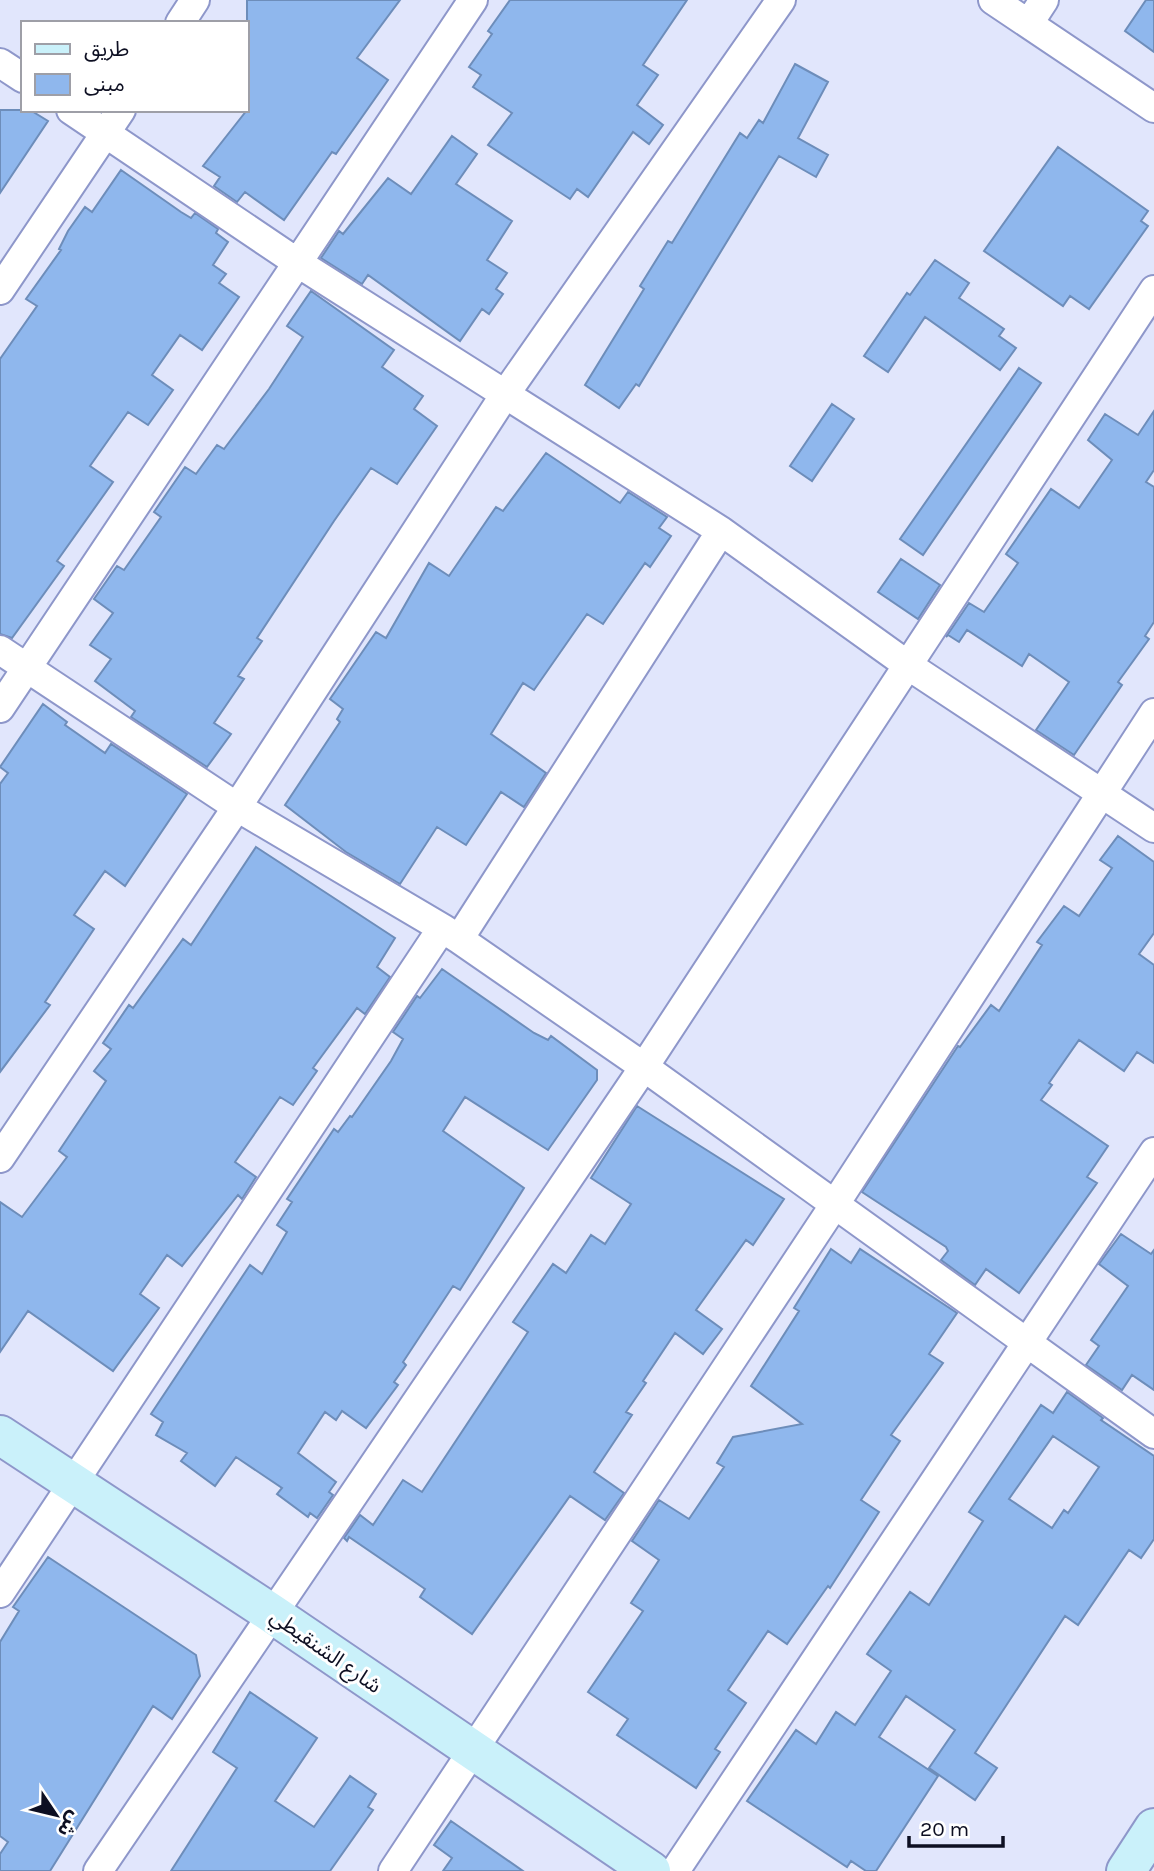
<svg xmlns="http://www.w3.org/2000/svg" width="1154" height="1871" viewBox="0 0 1154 1871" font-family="Karla,'Noto Sans Arabic',sans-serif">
	<rect width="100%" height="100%" fill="#e1e6fc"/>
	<path fill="#8fb7ed" stroke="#6d8dba" stroke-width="2" fill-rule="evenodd" d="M247 0H400L357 58 388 80 336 154 332 152 284 220 245 192 237 202 214 186 220 177 203 166 247 110Z
		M510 0H687L643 65 658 75 637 105 663 125 649 144 633 132 588 197 577 189 570 199 488 145 512 113 473 87 481 75 469 67 492 34 488 31Z
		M1146 0H1154V52L1125 31Z
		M795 64 828 82 798 138 828 155 816 177 779 156 639 386 636 384 619 408 585 385 644 289 640 286 668 241 672 243 740 133 747 138 759 120 763 123Z
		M0 110H30L48 121 0 193Z
		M452 136 477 154 456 184 512 221 487 260 507 273 496 289 503 294 489 314 482 309 460 341 368 275 362 284 321 258 339 231 343 234 388 178 411 194Z
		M1058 147 1148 211 1141 221 1148 226 1089 309 1070 296 1063 306 984 251Z
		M121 170 181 212 191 218 195 213 218 229 216 233 228 242 213 265 226 274 219 283 239 297 202 350 180 335 152 375 173 390 148 425 128 412 90 466 113 482 57 561 64 566 12 638 0 634V359L37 306 26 299 61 250 59 249 68 231 85 207 92 212Z
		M935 260 969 283 959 298 1004 329 999 336 1016 348 1000 370 925 317 888 372 864 356 907 293 910 295Z
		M311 291 394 350 382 367 423 396 414 409 437 426 397 484 371 468 334 521 257 638 262 641 238 676 244 679 214 723 231 734 207 767 131 717 135 711 95 681 111 659 90 645 113 613 94 599 117 566 124 570 161 517 154 512 185 467 196 474 217 445 224 449 269 389 303 337 287 326Z
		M1019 368 1041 383 923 555 900 539Z
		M832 404 854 419 812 481 790 466Z
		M1154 411V470L1146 482 1154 487V622L1145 636 1149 639 1118 682 1122 685 1074 755 1036 730 1069 682 1029 654 1022 666 967 630 959 642 948 635 946 637 969 603 984 612 1018 563 1006 554 1051 489 1079 508 1112 460 1088 440 1105 414 1138 435Z
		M546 453 620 503 628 492 667 517 659 528 671 536 650 567 645 563 603 624 587 614 534 690 523 683 491 734 546 773 524 807 501 792 466 845 437 827 400 884 346 852 285 805 340 722 337 719 343 709 330 699 376 632 386 638 429 563 449 576 496 507 503 511Z
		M901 559 940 585 918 619 878 592Z
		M43 704 67 722 65 725 105 753 111 744 187 794 125 886 105 871 74 915 94 929 45 1002 50 1005 0 1072V784L8 773 0 767Z
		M1118 836 1154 862V933L1139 954 1154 965V1063L1137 1052 1124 1071 1079 1040 1049 1083 1052 1085 1041 1100 1108 1146 1087 1177 1097 1183 1019 1293 986 1269 975 1285 941 1260 948 1251 946 1247 862 1192 958 1046 960 1047 991 1005 999 1011 1042 945 1037 942 1064 906 1079 916 1112 868 1100 860Z
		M256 847 395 938 377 967 390 977 365 1014 357 1008 313 1068 317 1071 293 1105 280 1097 235 1162 256 1177 242 1199 238 1195 182 1266 167 1255 140 1294 159 1308 113 1371 28 1311 0 1352V1202L22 1217 67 1157 59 1151 106 1081 94 1071 111 1049 103 1043 129 1005 133 1008 183 939 191 945Z
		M442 969 534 1033 548 1040 551 1036 597 1070V1080L548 1150 465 1097 443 1131 524 1188 460 1290 453 1286 403 1362 406 1365 394 1382 398 1385 366 1428 342 1411 336 1420 325 1412 298 1453 336 1482 329 1492 333 1495 317 1518 310 1513 308 1517 277 1494 282 1488 236 1457 215 1486 181 1461 187 1453 156 1435 163 1422 151 1414 250 1265 262 1274 287 1232 277 1225 292 1202 287 1199 334 1129 338 1132 350 1116 352 1117 391 1061 403 1039 393 1032 417 996 420 998Z
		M637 1106 784 1199 753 1245 746 1240 696 1310 722 1329 703 1354 675 1333 643 1381 646 1383 626 1412 632 1415 594 1472 624 1493 605 1520 570 1496 472 1634 420 1597 425 1589 349 1537 347 1541 344 1538 360 1515 373 1525 403 1480 422 1492 528 1332 513 1322 553 1264 566 1273 591 1235 605 1244 631 1204 591 1178Z
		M1121 1234 1151 1254 1154 1250V1390L1132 1375 1122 1390 1086 1365 1099 1346 1091 1340 1128 1286 1099 1264Z
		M831 1249 851 1263 860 1249 957 1313 929 1354 943 1363 891 1435 900 1441 861 1500 879 1512 830 1588 828 1586 787 1644 768 1631 728 1690 746 1703 715 1749 720 1752 696 1788 617 1735 628 1719 588 1692 643 1611 631 1603 659 1560 632 1541 659 1500 689 1519 724 1467 717 1463 733 1437 802 1424 751 1386 799 1311 794 1308Z
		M1067 1392 1103 1418 1101 1420 1154 1456V1539L1141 1558 1129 1550 1078 1625 1065 1616 975 1753 997 1768 975 1800 929 1768 955 1730 906 1696 879 1737 938 1776 876 1871H866L851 1861 847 1867 747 1801 796 1730 816 1744 836 1712 855 1725 891 1671 867 1654 910 1592 929 1605 983 1521 969 1512 1041 1405 1053 1413ZM1053 1436 1099 1467 1068 1513 1064 1510 1052 1528 1009 1499Z
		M48 1557 196 1655 200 1676 172 1719 153 1706 50 1871H0V1854L8 1842 0 1836V1642L19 1611 13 1607Z
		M250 1692 317 1738 275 1801 314 1827 350 1776 376 1794 368 1807 373 1810 330 1871H171L237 1768 213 1752Z
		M451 1821 523 1871H443L452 1858 434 1845Z"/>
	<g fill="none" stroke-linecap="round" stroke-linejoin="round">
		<defs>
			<path id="street" d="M993 0 1154 108
				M180 23 195 0
				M1029 23 1044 0
				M0 63 23 78
				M71 110 298 263 721 531 909 666 1154 828
				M0 290 121 110
				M0 650 237 807 442 928
				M0 708 473 0
				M459 939 644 1067 1154 1434
				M0 1158 237 807 506 393 781 0
				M0 1593 442 928 459 939 721 531
				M98 1871 644 1067 1154 290
				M393 1871 835 1204 1154 713
				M675 1871 1154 1152"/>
			<path id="secondary" d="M0 1435 271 1613 651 1871
				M1126 1871 1154 1828"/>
		</defs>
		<use href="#street" stroke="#8e97ca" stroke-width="32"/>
		<use href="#secondary" stroke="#8e97ca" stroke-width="42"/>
		<use href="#street" stroke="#fff" stroke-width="28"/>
		<use href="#secondary" stroke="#caf1fa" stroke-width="38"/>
	</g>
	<g text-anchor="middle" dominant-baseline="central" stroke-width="6" stroke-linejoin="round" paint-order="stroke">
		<g font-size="21" fill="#0d0f22" stroke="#fff">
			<text transform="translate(326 1651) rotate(35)">شارع الشنقيطي</text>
		</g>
	</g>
	<rect x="21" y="21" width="228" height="91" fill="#ffffff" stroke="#9e9fa7" stroke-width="2"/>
	<rect x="35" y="44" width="35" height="10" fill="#caf1fa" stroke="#9e9fa7" stroke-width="2"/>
	<text x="84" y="56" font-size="21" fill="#0d0f22">طريق</text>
	<rect x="35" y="74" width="35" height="21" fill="#8fb7ed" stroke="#9e9fa7" stroke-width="2"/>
	<text x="84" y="91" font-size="21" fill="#0d0f22">مبنى</text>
	<g transform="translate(56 1815) rotate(125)" stroke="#ffffff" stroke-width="5" paint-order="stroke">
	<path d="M0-5L12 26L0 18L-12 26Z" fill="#0d0f22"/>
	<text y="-10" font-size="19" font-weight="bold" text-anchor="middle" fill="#0d0f22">ش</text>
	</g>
	<path d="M909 1836v10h94v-10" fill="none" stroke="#0d0f22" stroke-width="3.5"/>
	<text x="920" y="1836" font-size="21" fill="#0d0f22" stroke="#ffffff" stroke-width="5" paint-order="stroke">20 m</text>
</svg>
